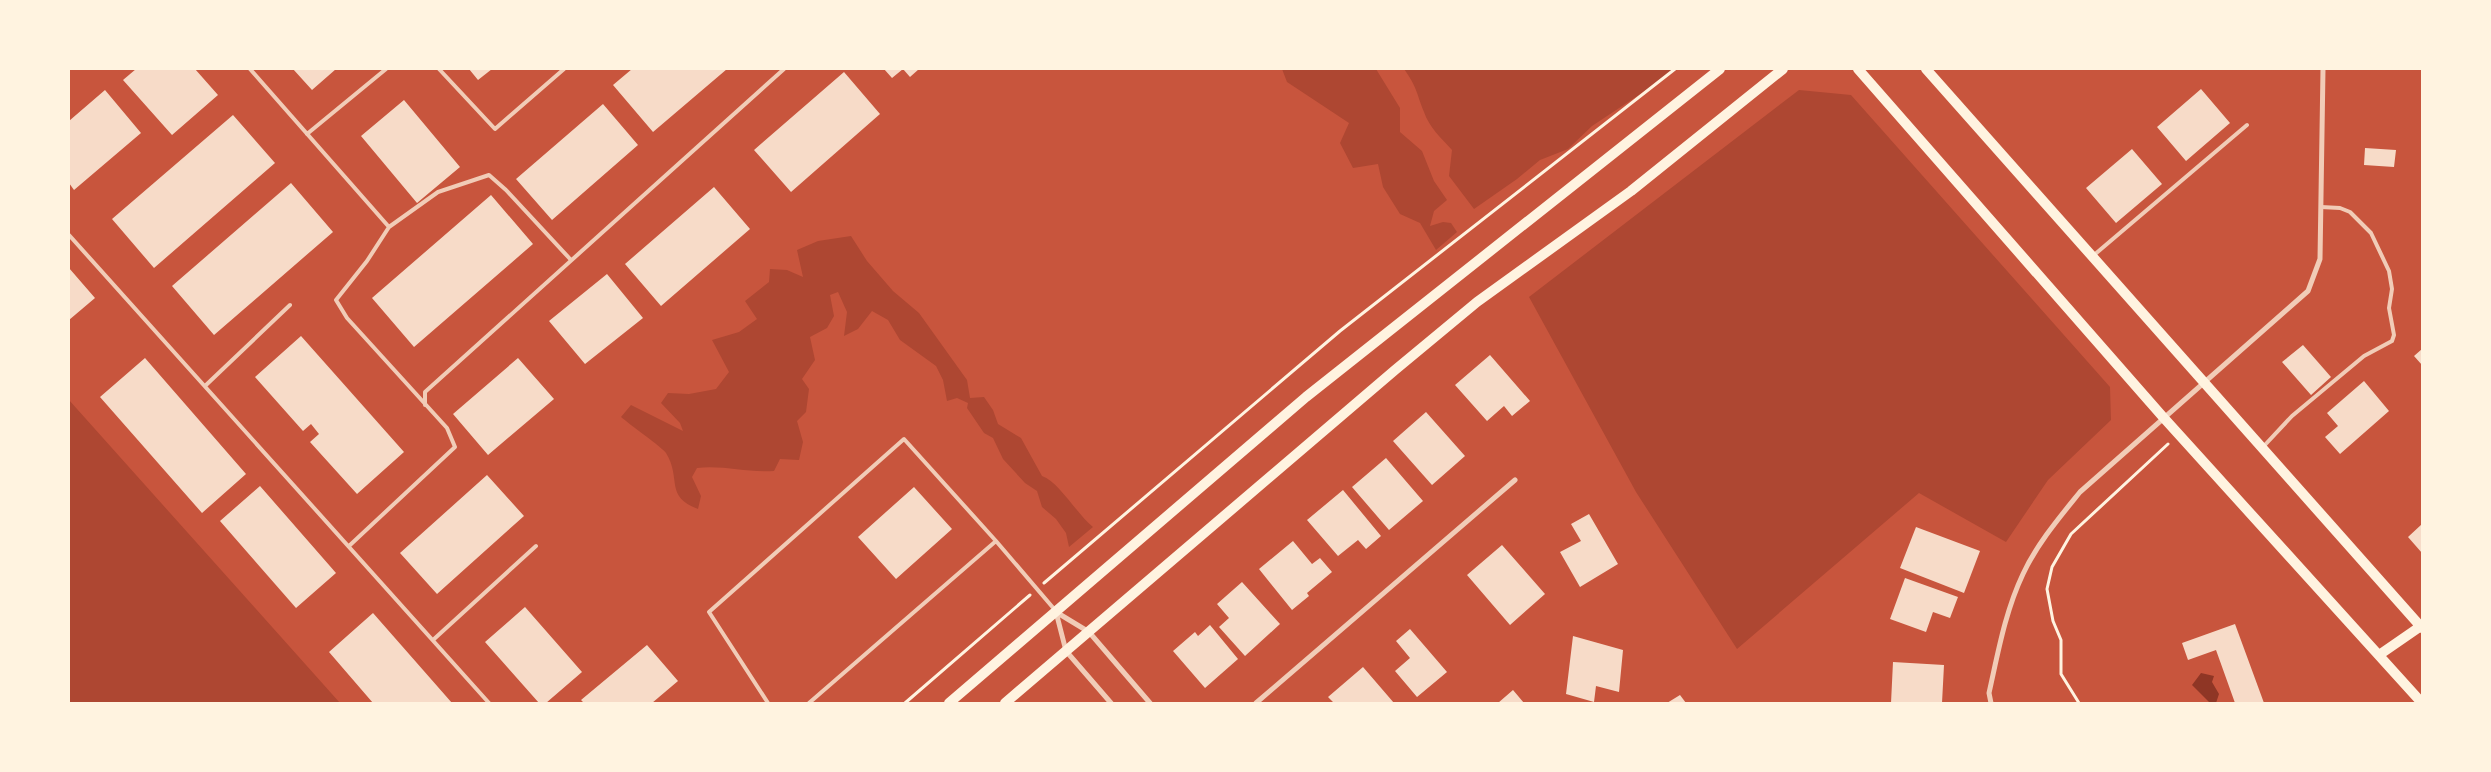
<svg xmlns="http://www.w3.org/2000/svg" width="2491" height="772" viewBox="0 0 2491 772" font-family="Inter,sans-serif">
	<rect width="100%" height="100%" fill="#c8553d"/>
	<path fill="#ae4732" d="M1282 69H1376L1400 108V132L1422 151 1434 181 1447 200 1434 211 1430 226 1443 222 1451 223 1457 232 1436 250 1420 223 1400 214 1383 187 1378 164 1353 168 1340 143 1349 123 1287 82Z
		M1404 69H1678L1592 126 1568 149 1540 160 1517 179 1474 209 1449 176 1452 150C1441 138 1429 127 1424 112 1416 92 1417 87 1404 69Z
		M1799 90 1851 95 2110 387 2111 420 2048 480 2006 542 1919 493 1737 649 1636 492 1529 297Z
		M851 236 867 261 893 291 919 313 967 380 970 398 984 397 993 410 998 424 1021 438 1042 476C1059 482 1076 513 1093 527L1069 547 1066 533 1056 519 1042 507 1037 491 1025 483 1003 459 993 438 984 433 967 408 968 403 957 398 947 401 943 380 936 366 900 340 888 320 872 311 858 329 844 336 847 312 838 292 830 295 834 316 827 328 810 337 815 360 802 379 809 389 806 412 797 421 803 442 799 460 780 459 774 471C747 473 724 465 697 468L692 477 701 496 698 509C664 496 682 479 666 453 663 448 629 424 621 417L631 405 683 431 680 423 661 403 668 393 689 394 716 389 729 372 712 340 739 332 757 319 745 301 769 282 770 269 787 270 803 277 797 250 818 241Z
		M69 400 340 703H69Z"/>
	<path fill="#8f3625" d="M2201 673 2214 676 2212 682 2219 694 2216 703 2209 702 2192 685Z"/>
	<path fill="#f7dbc8" d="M136 69H195L218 95 172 135 123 80Z
		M293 69H336L312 90Z
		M469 69H492L478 80Z
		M632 69H727L653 132 613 85Z
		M884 69H919L910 77 903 69 892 78Z
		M844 72 880 114 791 192 754 150Z
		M2201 89 2230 123 2186 161 2157 127Z
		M105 90 141 133 74 190 69 183V121Z
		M404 100 460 167 417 203 361 136Z
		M603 104 638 145 552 220 516 179Z
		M233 115 275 163 154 268 112 219Z
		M2365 148 2396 150 2394 167 2364 165Z
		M2132 149 2162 184 2116 223 2086 188Z
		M291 183 333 232 214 335 172 286Z
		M714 187 750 229 661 306 625 264Z
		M491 195 533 244 414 347 372 298Z
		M69 268 95 298 69 320Z
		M607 274 643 318 585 364 549 321Z
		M301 336 404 452 357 494 310 442 319 434 311 424 303 431 255 377Z
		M2303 345 2331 377 2311 395 2282 362Z
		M2422 349V365L2414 356Z
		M1490 355 1530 401 1512 416 1504 406 1487 421 1455 385Z
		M145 358 246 474 202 513 100 397Z
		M518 358 554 399 488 455 453 414Z
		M2364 381 2389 411 2340 454 2325 437 2338 426 2327 413Z
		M1426 412 1465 456 1432 485 1393 441Z
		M1386 458 1423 501 1389 530 1352 487Z
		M487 475 524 516 437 594 400 553Z
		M260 486 336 573 296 608 220 521Z
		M914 487 952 529 896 579 858 537Z
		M1343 490 1381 536 1366 549 1358 540 1338 556 1307 520Z
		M1589 514 1618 564 1580 587 1560 552 1581 541 1571 524Z
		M2422 524V553L2408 537Z
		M1916 527 1980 551 1964 593 1900 568Z
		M1293 541 1312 564 1320 558 1332 572 1307 593 1309 596 1292 610 1259 569Z
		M1502 545 1545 594 1510 625 1467 575Z
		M1905 578 1958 597 1950 618 1933 612 1926 632 1890 619Z
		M1242 582 1280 624 1245 656 1219 627 1229 618 1217 604Z
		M525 607 582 672 546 703H539L485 642Z
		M373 613 452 703H373L329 652Z
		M2235 624 2264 703H2235L2216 650 2188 660 2182 643Z
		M1210 625 1238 659 1205 688 1173 651 1195 632 1198 636Z
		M1410 629 1447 672 1417 697 1395 671 1410 658 1396 641Z
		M1573 636 1623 650 1619 692 1596 686 1594 702 1566 694Z
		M647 645 678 681 652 703H584L581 700Z
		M1893 662 1944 665 1942 703H1891Z
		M1363 667 1394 703H1334L1328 697Z
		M1513 690 1524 703H1498Z
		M1680 695 1686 703H1667Z"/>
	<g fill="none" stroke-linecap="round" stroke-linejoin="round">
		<path stroke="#fff3e0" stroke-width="3" d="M1044 583 1340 331 1675 69
			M905 703 1030 595
			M2079 703 2061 674V640L2053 621 2047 589 2052 567 2071 534 2168 444"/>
		<path stroke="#f1ccb7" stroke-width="4" d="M250 69 389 227 367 261 336 300 347 318 447 428 455 447 349 546
			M439 69 495 129 564 69
			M307 134 386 69
			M389 227 438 192 489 175 506 190 571 260
			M69 235 489 703
			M2094 255 2247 125
			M205 386 290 305
			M425 405V392L784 69
			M2263 447 2292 416 2364 356 2392 341 2394 335 2389 308 2392 289 2389 271 2371 233 2350 212 2340 208 2321 207
			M433 640 536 546
			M768 703 709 612 904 439 996 541
			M809 703 996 541 1055 610"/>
		<path stroke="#f1ccb7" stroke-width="5" d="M1056 612 1089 632 1150 703
			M1056 612 1066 651 1111 703
			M1256 703 1515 480
			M1991 703 1989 693C1998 653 2005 612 2023 574 2037 544 2059 518 2080 492L2308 291 2320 259 2323 69"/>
		<path stroke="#fff3e0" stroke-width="10" d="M1858 69 2163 417 2422 703
			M1926 69 2422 628
			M2379 655 2421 626
			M949 703 1306 397 1720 69
			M1005 703 1395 370 1477 302 1631 191 1783 69"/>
	</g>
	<rect width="2491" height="772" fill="none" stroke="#fff3e0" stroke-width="140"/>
</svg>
